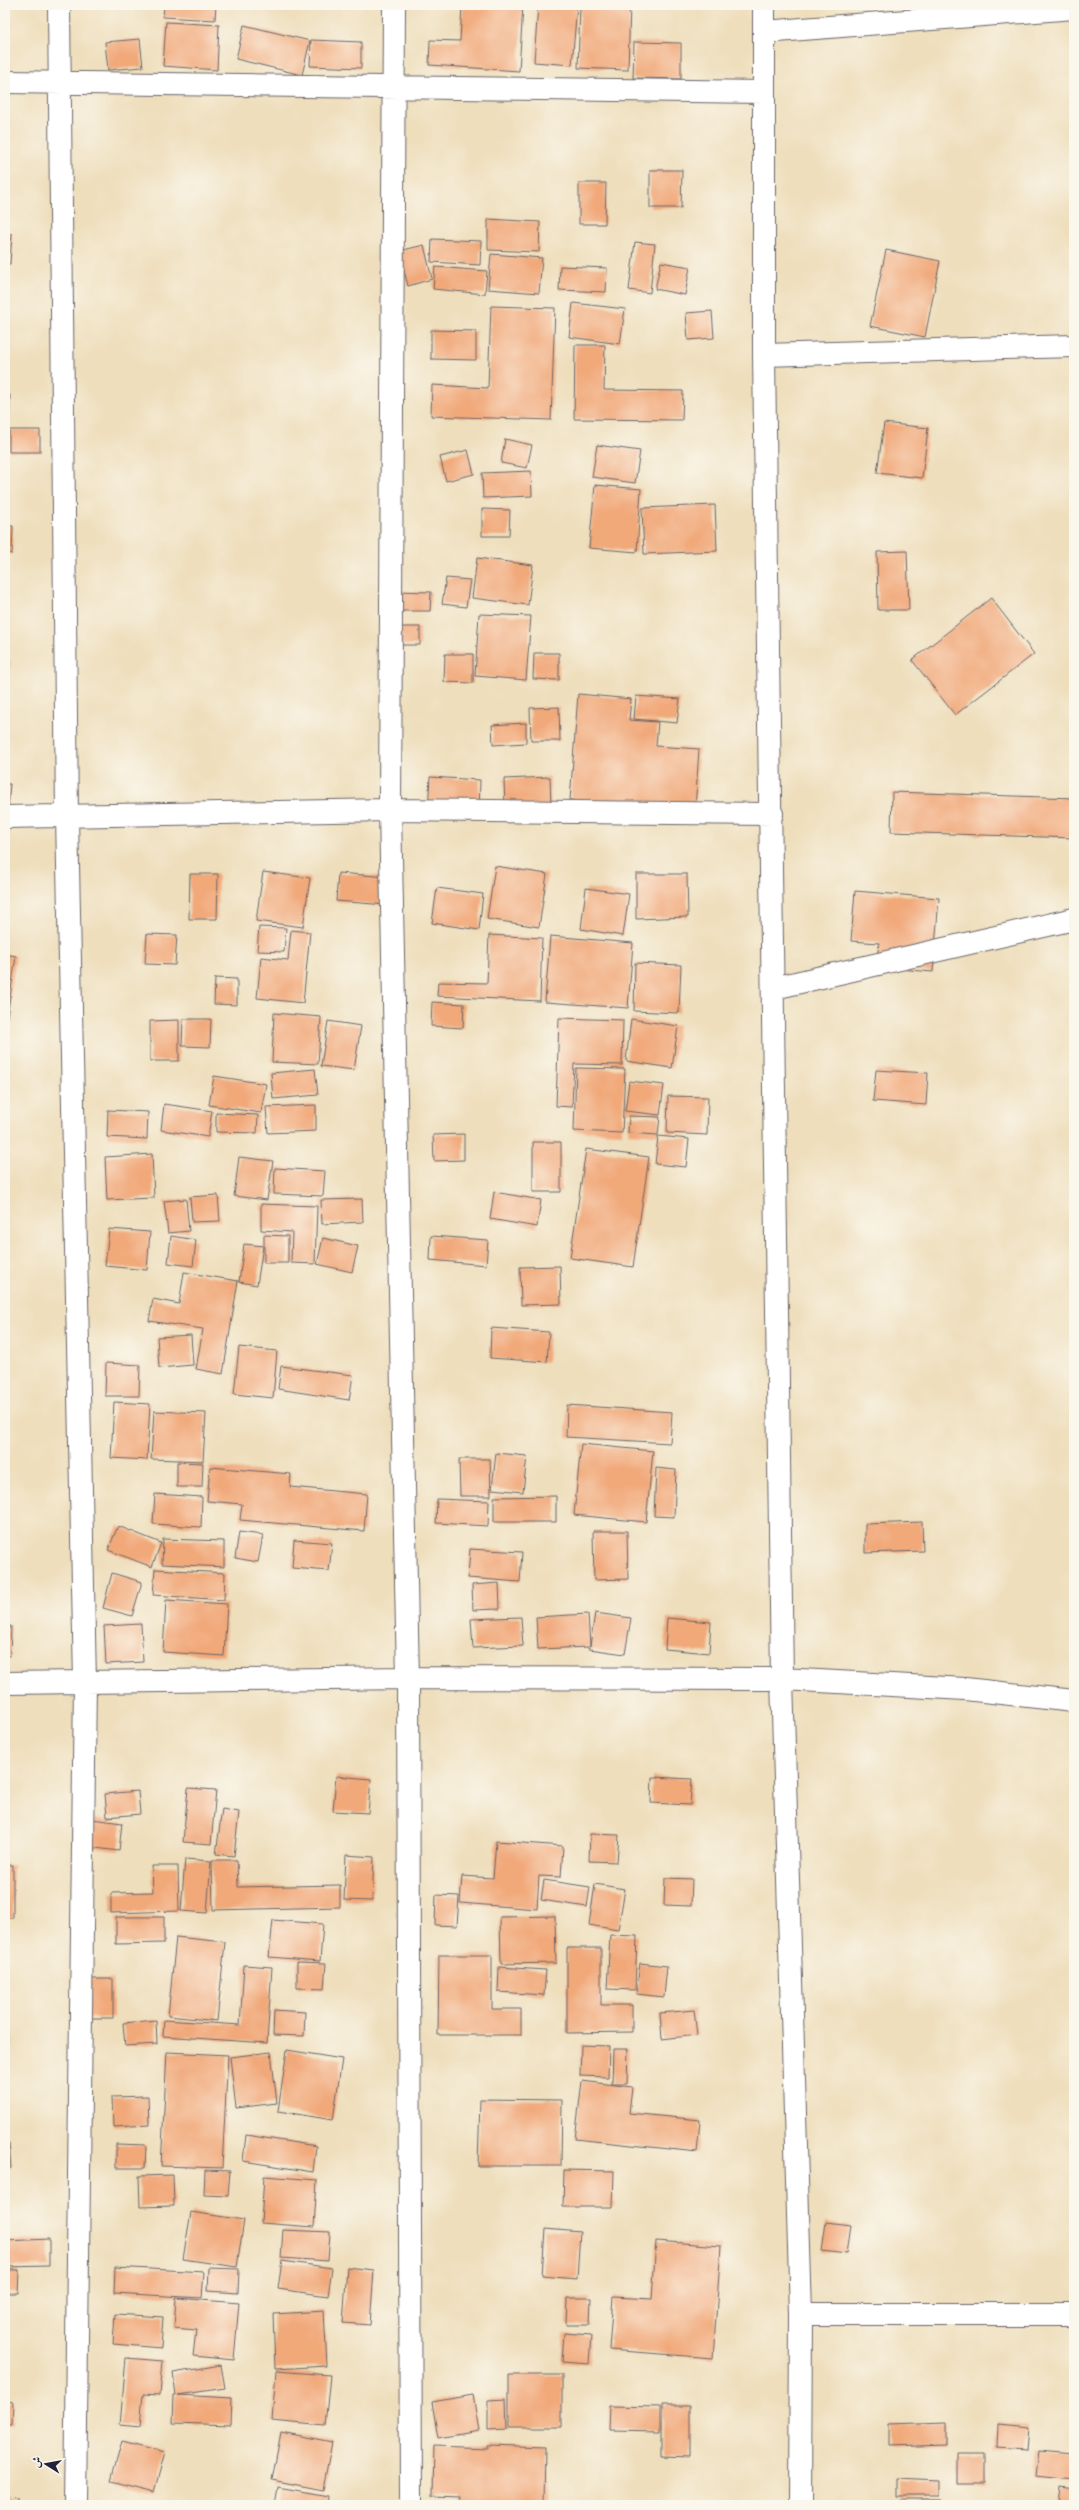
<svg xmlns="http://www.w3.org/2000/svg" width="1079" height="2510" viewBox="0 0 1079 2510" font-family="'EB Garamond',Amiri,serif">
	<rect width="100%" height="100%" fill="#fbf7ec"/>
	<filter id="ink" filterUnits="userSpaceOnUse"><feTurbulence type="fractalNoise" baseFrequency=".025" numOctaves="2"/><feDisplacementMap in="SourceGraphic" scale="8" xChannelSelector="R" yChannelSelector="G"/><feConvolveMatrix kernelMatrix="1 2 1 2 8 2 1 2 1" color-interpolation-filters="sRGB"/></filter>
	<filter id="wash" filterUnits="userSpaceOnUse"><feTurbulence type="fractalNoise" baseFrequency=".012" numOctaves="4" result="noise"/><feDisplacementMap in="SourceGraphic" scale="16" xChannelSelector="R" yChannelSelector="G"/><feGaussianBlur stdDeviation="0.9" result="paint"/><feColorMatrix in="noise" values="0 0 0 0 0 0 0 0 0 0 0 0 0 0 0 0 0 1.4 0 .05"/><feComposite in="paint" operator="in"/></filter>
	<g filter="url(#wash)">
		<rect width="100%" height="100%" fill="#eedebc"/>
		<g id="blocks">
			<path fill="#f1a97a" d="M164 5H216L215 20 163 17Z
				M462 5H523L519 71 429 65 430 40 460 41Z
				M538 5H577L572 65 534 62Z
				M580 5H630L628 70 578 68Z
				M166 22 219 25 217 70 163 66Z
				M244 25 310 41 302 75 236 59Z
				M140 39 143 67 108 70 105 42Z
				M311 40 361 42V68L310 66Z
				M634 42 681 43V79L633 78Z
				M650 170H682L681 208H650Z
				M579 183H606L605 224H579Z
				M488 219 540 222 539 252 488 250Z
				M5 233 12 234 10 264H5Z
				M432 239 481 241 480 265 431 262Z
				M635 242 655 244 650 293 629 290Z
				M424 245 432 279 408 286 399 251Z
				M886 250 940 261 925 337 870 326Z
				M491 254 542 258 539 293 488 289Z
				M661 262 690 267 685 295 655 289Z
				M560 266 607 268 606 292 559 290Z
				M435 267 487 271 485 294 433 289Z
				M573 303 625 309 620 344 569 337Z
				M491 306 555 308 551 420 431 416 432 385 488 388Z
				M712 311 714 338 688 340 686 313Z
				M431 330 476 331V360L431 359Z
				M575 345H605L604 390 683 391 682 420 574 419Z
				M5 395H10L9 426H5Z
				M884 423 928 428 922 478 877 473Z
				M9 430H40V452H9Z
				M505 439 532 445 527 468 501 463Z
				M597 445 640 451 635 483 592 477Z
				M468 450 474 474 446 481 440 457Z
				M531 471 532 496 483 498 482 473Z
				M595 485 641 489 637 552 589 548Z
				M715 505 717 551 644 554 642 508Z
				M482 509 510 510 509 536H482Z
				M5 526H13L12 554 5 553Z
				M907 551 909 610H878L877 552Z
				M477 558 533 565 528 605 472 598Z
				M446 578 470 580 466 607 442 604Z
				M394 591 431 592 430 611H394Z
				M991 598 1034 654 955 715 912 660Z
				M479 614 531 616 526 680 475 676Z
				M385 627H420V645H385Z
				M534 653H559V680L533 679Z
				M445 654H473V683L444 682Z
				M5 661 10 662 7 687H5Z
				M578 694 631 699 629 720 658 722 656 746 699 749 695 810 570 800Z
				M636 696 680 699 677 723 634 719Z
				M559 707 560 741H531L530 708Z
				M526 723V743L493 745 492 725Z
				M430 777 480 780 479 813 428 810Z
				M550 777 551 807 505 808 504 779Z
				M5 784H10L7 819H5Z
				M892 792 1074 798V838L891 832Z
				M495 866 547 874 539 927 487 919Z
				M263 872 310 878 303 927 256 921Z
				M338 873 388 877 386 905 336 901Z
				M190 874H218L217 919H189Z
				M636 874H687L688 917 636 919Z
				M437 888 483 894 479 930 432 923Z
				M586 888 629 894 623 936 581 929Z
				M855 891 939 898 933 972 876 967 879 943 851 941Z
				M259 927 286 928 284 952 257 951Z
				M291 930 310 932 303 1003 257 998 261 957 288 960Z
				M147 934 177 935 175 965 145 964Z
				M489 935 542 938 540 1001 437 996 438 982 487 983Z
				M550 936 633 943 628 1008 545 1002Z
				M5 954 16 956 7 1017H5Z
				M635 963 681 965 679 1013 634 1011Z
				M215 978 237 979V1005L214 1004Z
				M432 1002 464 1004 463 1028 431 1026Z
				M274 1013 321 1017 318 1064 272 1062Z
				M559 1018 623 1020 622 1065 574 1064 572 1107 556 1106Z
				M183 1019H211L210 1047 182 1046Z
				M631 1019 678 1026 672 1068 626 1061Z
				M179 1020V1061H150V1021Z
				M328 1021 361 1026 354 1070 321 1066Z
				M576 1068 625 1069 622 1133 574 1131Z
				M315 1069 318 1095 273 1099 271 1073Z
				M876 1070 928 1073 926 1105 873 1101Z
				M214 1076 266 1084 261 1113 209 1105Z
				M629 1081 664 1085 660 1115 625 1111Z
				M668 1096 708 1097 707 1135 667 1133Z
				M164 1104 212 1111 208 1137 161 1130Z
				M316 1105V1131L268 1133 266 1107Z
				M108 1110 148 1112 147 1139 107 1137Z
				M216 1113 258 1115 257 1133 216 1132Z
				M629 1116 660 1117 658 1135 628 1133Z
				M464 1134V1160L434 1161 433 1135Z
				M658 1136 689 1139 686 1167 655 1164Z
				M533 1142H561V1192H533Z
				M586 1149 649 1157 633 1267 570 1258Z
				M152 1154 154 1198 107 1200 105 1157Z
				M239 1157 273 1161 267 1200 234 1196Z
				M275 1168 325 1171 323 1196 274 1194Z
				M494 1192 541 1200 537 1227 490 1219Z
				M218 1195 220 1221 192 1222 190 1197Z
				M186 1199 189 1231 168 1233 164 1201Z
				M362 1199 363 1222 322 1224 321 1200Z
				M261 1204 317 1206 315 1264 291 1263 292 1232 261 1230Z
				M109 1229 150 1232 147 1270 105 1266Z
				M264 1235 288 1236V1263H264Z
				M171 1236 196 1240 193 1266 168 1263Z
				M431 1236 488 1240 486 1265 430 1260Z
				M323 1238 358 1246 352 1272 317 1264Z
				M244 1244 263 1246 257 1285 239 1282Z
				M560 1266 561 1304 521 1305 520 1267Z
				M184 1272 238 1281 223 1374 196 1369 203 1329 149 1321 153 1299 179 1304Z
				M491 1328 549 1332 547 1362 490 1358Z
				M191 1335 193 1365 159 1368 157 1337Z
				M239 1347 277 1351 273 1398 234 1394Z
				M106 1363 140 1365 139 1396H105Z
				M281 1366 353 1375 349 1400 278 1389Z
				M5 1378H10L6 1422 5 1421Z
				M114 1402 150 1404 147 1460 111 1458Z
				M567 1405 672 1412 670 1443 566 1437Z
				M154 1411 206 1413 203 1461 151 1459Z
				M581 1444 653 1451 646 1522 574 1515Z
				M496 1453 527 1456 523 1492 492 1489Z
				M459 1459H490L491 1496H460Z
				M177 1462 203 1463 202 1487H177Z
				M210 1467 291 1474 290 1487 367 1494 364 1531 240 1520 242 1504 207 1501Z
				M656 1468 676 1470 674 1517 654 1516Z
				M155 1494 202 1497 201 1527 153 1524Z
				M556 1496V1522H494V1497Z
				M437 1499 489 1501 488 1526 436 1523Z
				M922 1522 923 1551 865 1553V1524Z
				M118 1526 161 1543 152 1567 108 1550Z
				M593 1531H627L628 1579 594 1580Z
				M239 1532 263 1535 258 1562 235 1558Z
				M163 1539 224 1541V1567L162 1564Z
				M294 1540 332 1543 329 1571 292 1568Z
				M470 1549 522 1552 520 1582 468 1578Z
				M155 1569 225 1573 224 1600 153 1595Z
				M112 1573 142 1582 132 1616 103 1608Z
				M499 1583 500 1609 473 1610 472 1585Z
				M166 1600 227 1604 224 1656 163 1652Z
				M595 1613 631 1618 625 1654 589 1649V1647L538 1649 536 1617 588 1614 590 1646Z
				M521 1617 523 1646 473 1648 471 1619Z
				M667 1618 711 1622 709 1653 665 1649Z
				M141 1624 143 1662 106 1664 104 1626Z
				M5 1626H11L10 1656H5Z
				M336 1776 371 1779 368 1813 333 1811Z
				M652 1777 692 1779 690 1805 651 1803Z
				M188 1788 216 1790 211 1844 183 1842Z
				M138 1791 140 1814 107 1817 105 1794Z
				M222 1809 239 1812 234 1856 216 1854Z
				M92 1819 122 1823 119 1851 88 1847Z
				M590 1834 619 1835 617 1862 589 1861Z
				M496 1841 563 1846 561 1877 539 1876 537 1909 460 1903 462 1876 493 1878Z
				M346 1855 374 1857 372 1901 344 1900Z
				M185 1859 211 1861 207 1913 181 1911Z
				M212 1860H237L238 1887 340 1885V1907L213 1910Z
				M5 1865H13V1918H5Z
				M152 1866H178L179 1911 111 1913V1893L153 1892Z
				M665 1878 692 1879 691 1906 664 1905Z
				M544 1880 590 1887 587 1907 541 1900Z
				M595 1884 625 1889 618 1930 589 1925Z
				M436 1895 459 1896 457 1926 435 1925Z
				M555 1916 556 1963 501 1964 500 1917Z
				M116 1917H164V1943L116 1944Z
				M273 1920 323 1924 320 1961 269 1957Z
				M610 1935 637 1936 635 1990 607 1989Z
				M176 1937 225 1942 217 2021 168 2016Z
				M567 1948H601V2005H632V2032L567 2033Z
				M439 1955H492V2009H521V2035H438Z
				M297 1962 326 1963 324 1989 297 1988Z
				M640 1963 667 1966 664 1997 636 1994Z
				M244 1965 272 1967 267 2043 163 2036 164 2020 240 2025Z
				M499 1967 546 1970 544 1995 498 1992Z
				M84 1979H113V2018H83Z
				M274 2010 305 2012 304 2036 273 2035Z
				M694 2010 697 2035 662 2039 660 2013Z
				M156 2020 157 2044 125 2046 123 2023Z
				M5 2021H7L8 2042 5 2043Z
				M581 2045 609 2046 608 2077 580 2076Z
				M613 2049H628L627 2084H612Z
				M287 2050 342 2059 333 2120 278 2111Z
				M167 2052 228 2055 222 2168 161 2166Z
				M271 2052 277 2103 236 2108 230 2057Z
				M582 2081 632 2087 629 2113 700 2120 697 2152 575 2139Z
				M148 2096 149 2125 113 2127 112 2097Z
				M480 2099 562 2100 561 2166H478Z
				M246 2135 316 2146 313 2172 243 2161Z
				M5 2143H9L11 2168 5 2169Z
				M116 2144 146 2145 145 2168H116Z
				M205 2170 230 2171 228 2196 204 2195Z
				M564 2170 614 2171 613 2207H563Z
				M173 2175 174 2206 140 2207 139 2176Z
				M264 2176 317 2180 314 2227 261 2223Z
				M191 2212 244 2220 237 2267 183 2259Z
				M826 2222 850 2225 846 2254 822 2251Z
				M545 2229 580 2232 577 2279 542 2276Z
				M283 2230 330 2232 328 2261 281 2258Z
				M49 2239V2266L5 2267V2241Z
				M656 2241 721 2246 713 2358 609 2350 613 2297 652 2299Z
				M282 2261 332 2268 328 2296 278 2289Z
				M115 2267 204 2272 202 2298 114 2293Z
				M347 2267 374 2270 370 2325 343 2323Z
				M209 2268 239 2269 238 2293 208 2291Z
				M5 2270H19L18 2293H5Z
				M176 2298 239 2303 234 2360 193 2356 196 2330 174 2328Z
				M567 2298H591L590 2325H566Z
				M324 2311 327 2366 275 2369 273 2314Z
				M115 2314 163 2317 161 2348 113 2344Z
				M564 2333 591 2335 589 2364 562 2362Z
				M126 2358 163 2361 160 2395 143 2394 140 2427 120 2425Z
				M221 2365 225 2388 178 2395 232 2398 231 2425 173 2423 174 2395H176L173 2373Z
				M276 2371 330 2375 325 2426 272 2421Z
				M509 2375H562V2427H509Z
				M473 2395 479 2431 438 2438 432 2402Z
				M506 2399 507 2429 488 2430V2400Z
				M5 2401 13 2402 12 2425H5Z
				M662 2405H690V2457L662 2456Z
				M610 2406 660 2407V2431L609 2430Z
				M946 2423V2444L890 2446V2425Z
				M998 2423 1029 2426 1027 2450 997 2448Z
				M281 2432 332 2442 323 2490 272 2480Z
				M122 2441 165 2452 154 2492 111 2481Z
				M488 2445 545 2447 544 2505H460L461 2497 433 2496 434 2446 488 2448Z
				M1038 2451 1074 2454V2480L1035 2476Z
				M957 2452H986V2484H957Z
				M897 2478 938 2480V2496H897Z
				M278 2487 328 2496 327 2505H275Z
				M1060 2487 1074 2489V2505H1058Z
				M5 2497 17 2498V2505H5Z
				M900 2500H941V2505H900Z"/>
		</g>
	</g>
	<g filter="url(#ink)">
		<use href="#blocks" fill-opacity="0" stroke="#696468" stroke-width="1"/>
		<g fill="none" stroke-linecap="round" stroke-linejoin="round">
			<defs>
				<path id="minor" d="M59 5 67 817 85 1682 75 2505
					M394 5 390 810 408 1678 411 2505
					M764 5V355L782 1679 801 2314 800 2505
					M764 32 1074 8
					M5 82 764 92
					M764 355 1074 346
					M5 817 390 810 772 814
					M774 988 1074 919
					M5 1683 408 1678 782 1679 965 1689 1074 1701
					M801 2314H1074"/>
			</defs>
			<use href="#minor" stroke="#696468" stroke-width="24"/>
			<use href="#minor" stroke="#fff" stroke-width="22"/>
		</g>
	</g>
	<rect width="1079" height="2510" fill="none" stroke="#fbf7ec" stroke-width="20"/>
	<g transform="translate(46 2464) rotate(281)" stroke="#fbf7ec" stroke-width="3" paint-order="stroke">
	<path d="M0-3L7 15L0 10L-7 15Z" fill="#22223b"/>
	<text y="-6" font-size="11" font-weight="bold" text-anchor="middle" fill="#22223b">ش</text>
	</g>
</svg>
